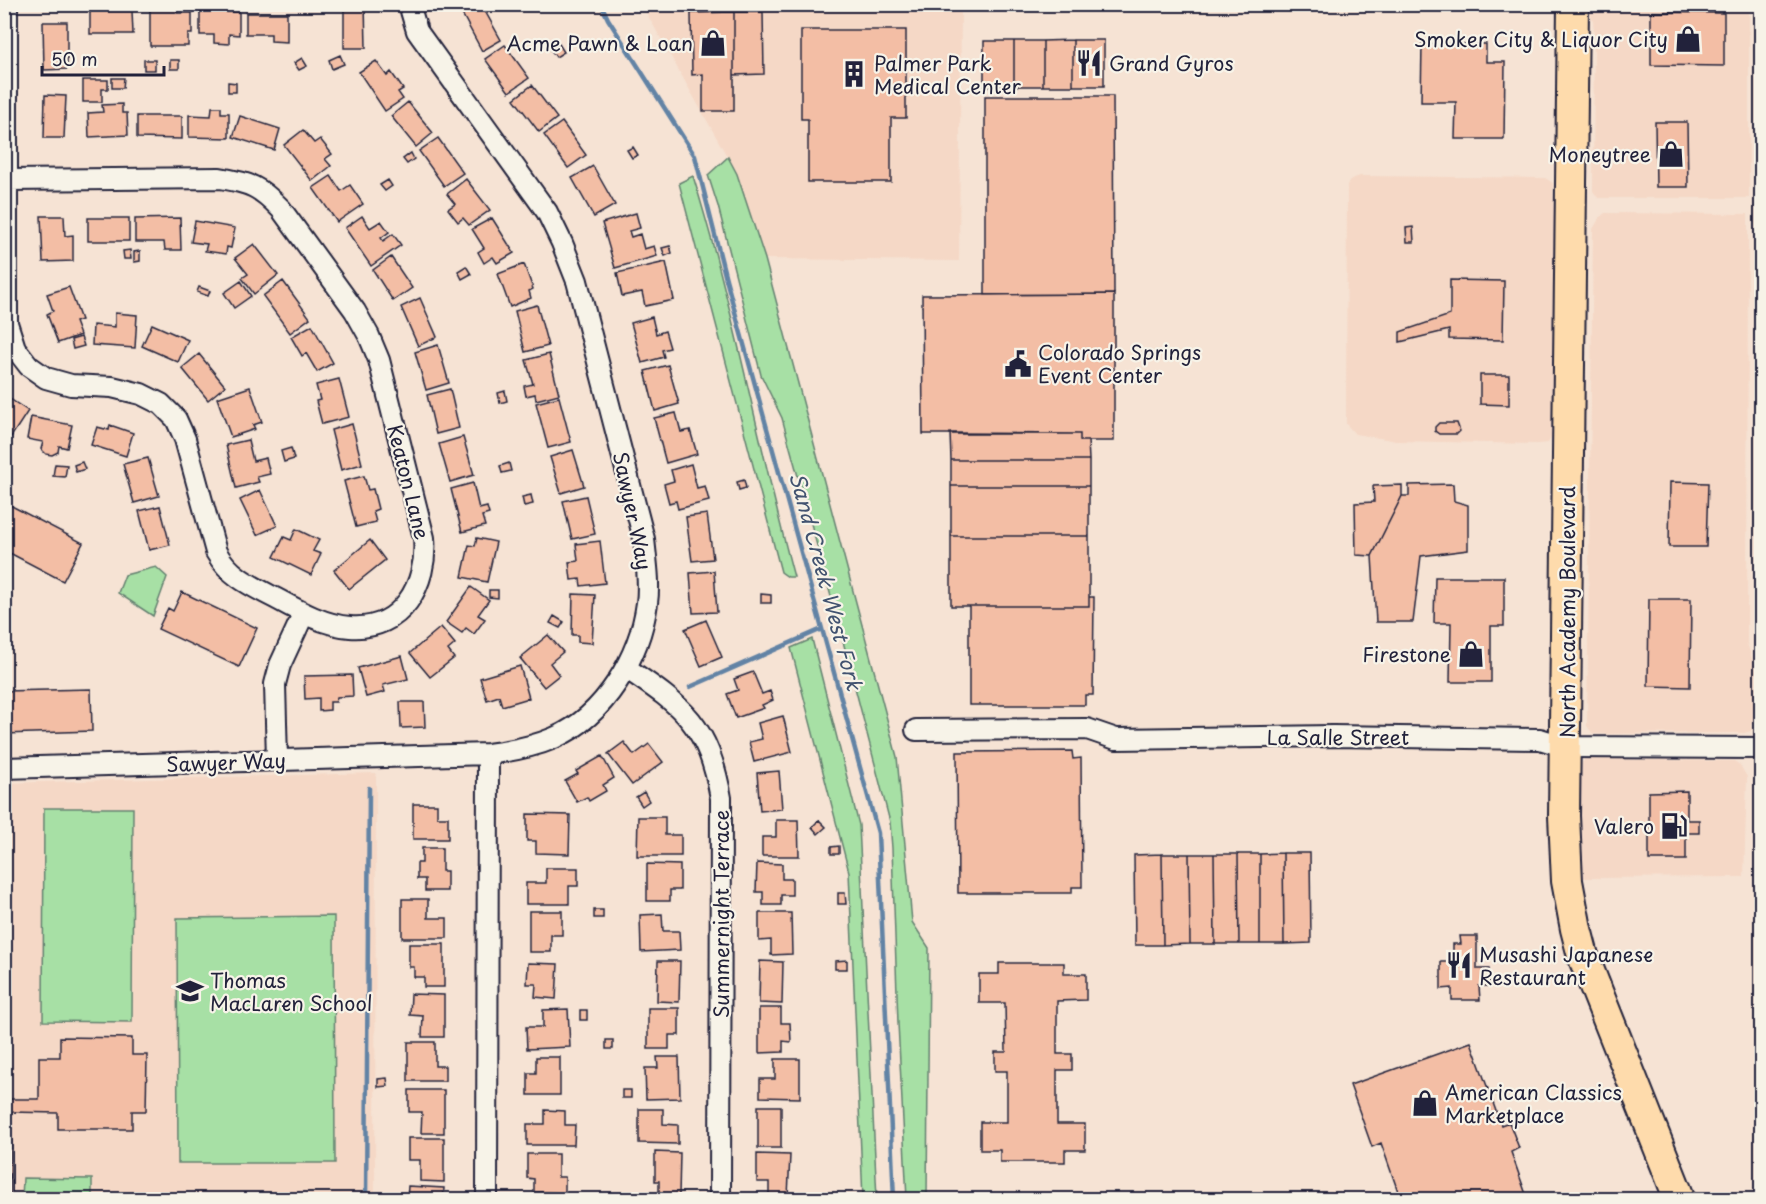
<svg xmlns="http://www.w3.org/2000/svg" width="1766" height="1204" viewBox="0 0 1766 1204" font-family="'Playpen Sans',sans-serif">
	<rect width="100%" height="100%" fill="#f6e3d4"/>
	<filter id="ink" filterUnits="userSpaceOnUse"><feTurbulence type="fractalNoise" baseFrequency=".0167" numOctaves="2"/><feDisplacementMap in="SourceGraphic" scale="12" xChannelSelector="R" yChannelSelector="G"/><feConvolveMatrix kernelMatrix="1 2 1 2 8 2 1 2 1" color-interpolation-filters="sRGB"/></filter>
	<g filter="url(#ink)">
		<path fill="#f5d8c6" d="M642 5H961L959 261 765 259 737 174Z
			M1586 5H1749V198H1598L1593 191 1594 32 1593 20Z
			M1360 176 1545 178 1553 183 1555 240 1553 435 1548 443 1537 444 1397 441 1355 434 1346 424 1347 185 1351 179Z
			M1605 213 1748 214 1747 643 1756 671 1753 724 1751 731 1744 733 1593 734 1587 726 1593 229 1600 217Z
			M1585 759 1734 761 1740 765 1747 777 1744 877 1579 878 1577 769Z
			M376 773 375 1199H5L4 783Z"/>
		<path fill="#a7e0a5" stroke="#648170" stroke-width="1.5" d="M728 157 737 174 765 259 897 757 912 922 929 948 927 1199H907L898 1023 892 848 890 822 838 622 782 418 761 375 718 206 708 175Z
			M693 176C734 308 758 444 794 577H788L781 572 679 183Z
			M156 567 167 577 153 616 118 593 125 575Z
			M812 639 859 825 877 1199H863L849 872 791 648Z
			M44 808H133L132 1022 43 1021Z
			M334 916 335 1163H178L177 918Z
			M23 1178 92 1179V1199H22Z"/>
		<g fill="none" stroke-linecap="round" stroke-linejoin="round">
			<path stroke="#6283a5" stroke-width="4.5" d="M601 4 608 19 695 156 726 279 878 833 894 1200
				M690 687 822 629
				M366 1200 369 788"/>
		</g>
		<path fill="#f3bea5" stroke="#22223b" stroke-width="1.5" d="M344 4H365L366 48H344Z
			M470 4H481L501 40 482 51 460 10Z
			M150 8H177V13H192V34H188V46H150Z
			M90 11H132L133 34H90Z
			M200 11 239 12V35L229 34V44L214 43V35H200Z
			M734 12V111H703V74L692 75 691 13Z
			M734 12H763L764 74 734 75Z
			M1651 12 1724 13V66L1651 65Z
			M246 13H287V42L271 41V34H246Z
			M43 22H67V69L44 70Z
			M801 30H906V118H891V182H808V119H801Z
			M1073 40H1104V86H1073Z
			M1073 40V86H1043V41Z
			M984 41H1014V86L984 87Z
			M1014 41H1043V86H1014Z
			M559 44 564 52 556 57 551 50Z
			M1422 44H1486V62H1505L1504 139H1455L1456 102H1421Z
			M505 45 529 78 509 92 485 59Z
			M340 55 344 64 332 69 329 60Z
			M302 58 307 66 299 70 294 63Z
			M144 60H155V70H144Z
			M170 60H179V69H170Z
			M376 61 387 76 391 72 403 89 398 92 403 99 385 111 359 72Z
			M112 78H124L123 88H112Z
			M83 80H108V89H102V102H83Z
			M228 82 236 83V92H228Z
			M532 85 557 118 539 132 514 99Z
			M45 95 66 96 64 138H44Z
			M985 96H1113L1114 294 985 295Z
			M408 102 433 133 416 147 391 116Z
			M122 104V113H127L128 135 89 137 88 113 103 112 102 105Z
			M212 107H221V113H229V138L189 137V115L211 116Z
			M137 116H182V139L137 138Z
			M240 116 280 129 274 150 233 137Z
			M562 122 586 155 568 168 544 135Z
			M1655 122H1687L1688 187H1656Z
			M303 130 314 143 320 139 332 154 325 159 331 166 312 181 284 145Z
			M438 138 463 173 444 186 419 151Z
			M633 147 638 155 632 158 627 150Z
			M411 153 414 159 407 164 403 159Z
			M593 166 615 205 594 217 572 178Z
			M331 176 341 191 350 185 363 204 337 222 313 188Z
			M466 179 490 210 469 225 463 218 458 222 448 209 455 204 447 194Z
			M388 180 392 186 385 191 380 185Z
			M636 213 640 228 629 231 631 237 640 234 644 249 654 246 657 256 615 268 602 223Z
			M41 216H64L65 236 73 235V261L43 262Z
			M362 216 370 228 381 221 389 232 381 238 383 241 393 234 401 245 371 266 345 228Z
			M88 218H129V241H88Z
			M180 218 181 250H165L164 242H135V219Z
			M492 218 514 253 497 263 493 257 484 263 478 252 484 248 472 229Z
			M195 221 235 228 231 248 227 247 226 254 205 251 207 244 191 242Z
			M1413 227 1414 242H1407L1406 228Z
			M254 244 278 275 254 294 242 278 248 274 235 258Z
			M670 246 672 253 665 256 662 248Z
			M130 250 131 259H124L123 251Z
			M140 251V261L134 262V252Z
			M391 257 412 288 393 301 373 270Z
			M666 262 674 300 645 306 642 292 622 296 617 273Z
			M524 264 533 289 529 291 531 298 510 307 498 274Z
			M466 266 471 274 462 279 458 271Z
			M1450 280 1504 281 1503 340 1449 339V330L1400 342V332L1450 315Z
			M241 281 251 296 234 308 224 293Z
			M283 281 310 318 290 333 263 296Z
			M69 287 81 320 75 322 80 335 58 343 47 314 53 311 47 294Z
			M199 287 210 291 208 296 197 292Z
			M1114 294V441H1080V434H923L922 295Z
			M420 298 437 337 418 346 401 307Z
			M537 305 548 346 525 352 515 311Z
			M115 313 137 315 135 348 92 345 93 325 115 327Z
			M652 317 656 334 665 331 670 348 662 350 664 357 642 363 631 323Z
			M152 324 188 340 178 362 142 346Z
			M312 325 333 363 317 372 306 353 302 356 291 337Z
			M81 337 84 346 73 349 71 340Z
			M438 345 449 383 426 390 415 352Z
			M199 354 225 386 208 400 182 368Z
			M549 354 559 394 536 400 535 394 526 396 524 386 533 384 526 360Z
			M668 365 679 404 655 411 645 371Z
			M1480 375H1509V405L1480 404Z
			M339 379 349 417 322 424 316 401 320 400 316 385Z
			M250 387 262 422 253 425 255 429 231 437 217 398Z
			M450 389 459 428 436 434 427 395Z
			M505 391 507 401 500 403 498 393Z
			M4 395 28 411 11 437 4 433Z
			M559 397 571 442 548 448 536 403Z
			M676 413 681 432 690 430 697 454 666 463 654 418Z
			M31 417 72 425 67 448 59 446 58 452 52 455 46 454 41 449 43 442 27 439Z
			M1439 423H1457L1460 431 1457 434H1439L1435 431V427Z
			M352 424 362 464 341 470 331 430Z
			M110 425 133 433 126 456 91 445 97 427 109 430Z
			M950 433 1080 434V441H1088L1089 460H951Z
			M463 437 474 475 450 482 439 444Z
			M248 440 253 461 266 458 270 474 257 477 259 482 236 488 226 445Z
			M291 448 294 459 284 462 281 451Z
			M573 450 584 486 561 493 550 457Z
			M148 458 159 496 134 503 123 464Z
			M951 460H1089V486H951Z
			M82 462 85 469 76 472 74 465Z
			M509 463 511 471 502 473 500 466Z
			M55 464 67 465 65 477 53 476Z
			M691 464 697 488 705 486 709 501 678 509 676 501 669 503 664 484 674 481 671 470Z
			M364 476 368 490 373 489 378 509 373 511 376 522 356 527 344 481Z
			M744 480 746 488 739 490 737 482Z
			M1670 482 1708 483 1706 547H1669Z
			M473 483 479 509 487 507 489 514 482 516 485 526 462 532 451 489Z
			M1453 484 1454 501 1468 505V550L1421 556 1413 622H1376L1372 556 1402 496H1409V485Z
			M1402 485V496L1372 556 1356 555 1355 503 1374 502 1373 486Z
			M951 486H1089V536H951Z
			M260 490 277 526 257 535 240 500Z
			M531 495 533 504 524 506 522 497Z
			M586 496 595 534 572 539 563 501Z
			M4 502 83 543 63 581 4 550Z
			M160 506 170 545 149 550 139 511Z
			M707 514 713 559 692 561 686 517Z
			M296 529 319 540 313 551 321 554 311 575 274 557 284 537 291 540Z
			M951 536H1089V606H951Z
			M477 538 496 542 487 582 462 577 469 545 475 546Z
			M370 540 385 560 349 589 334 570Z
			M600 541 605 583 581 586 580 579 571 580 569 562 578 561 576 544Z
			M714 571 717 612 693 613 690 573Z
			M1435 577H1504V626H1491V682H1450L1451 623H1434Z
			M471 587 489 600 478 615 485 619 474 634 466 628 462 633 446 622Z
			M489 590H498V598L489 597Z
			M182 592 257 628 239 667 158 629 168 608 173 611Z
			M573 594 595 595 592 643 578 642V635H572Z
			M761 594 771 595V603H761Z
			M1089 597H1094L1093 695H1085V705H969V606H1089Z
			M1649 599H1691L1690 687 1648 686Z
			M554 616 564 622 560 628 550 623Z
			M706 620 722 657 701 666 685 629Z
			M441 627 455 644 448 650 454 658 430 677 410 653Z
			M548 635 563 652 550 663 559 675 544 687 520 658Z
			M402 656 408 679 383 685 385 692 366 697 358 668Z
			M520 666 529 698 502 706 499 696 487 700 480 678Z
			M753 672 762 694 770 691 773 700 762 705 764 708 736 718 727 694 738 690 734 679Z
			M352 675 353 696 337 697 336 702H330V710L319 711V698L305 699 304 676Z
			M91 689 92 731 4 734V691Z
			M400 702H424L425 727 401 728Z
			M783 716 792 752 754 762 749 742 762 739 758 723Z
			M624 742 634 755 649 744 663 762 632 785 608 754Z
			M1072 751 1073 759 1081 758 1082 887H1072V893H958L957 752Z
			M602 756 614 778 603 785 606 791 589 801 587 797 577 802 565 781 578 774 576 771Z
			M779 771 782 809 760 811 757 773Z
			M1687 791V820H1699V833H1686V860H1649V792Z
			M644 792 649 801 642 806 636 797Z
			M413 804H437V817H448V839H413Z
			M527 814 570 815 569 854 536 853V841H527Z
			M638 817H665V835H681V856H637Z
			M776 820H798L799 856H762V837H776Z
			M819 820 826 827 818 834 812 827Z
			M839 846V854H831V847Z
			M422 848H442V871H447V891H425V879H417V863H422Z
			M1283 853 1284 944H1260V854Z
			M1283 853H1310L1311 943 1284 944Z
			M1162 854 1163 945H1135L1134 855Z
			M1162 854H1189L1190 944 1163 945Z
			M1189 854H1214L1215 944H1190Z
			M1214 854H1238L1239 944H1215Z
			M1238 854H1260V944H1239Z
			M757 863 782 864V879H792V895H781V905H763V892H756Z
			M647 864 680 865V890H670V901H647Z
			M546 868H578V886H569V904H526V883H546Z
			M838 893H845L846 904H838Z
			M402 899H428V918H447V938H402Z
			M594 910H603V918H594Z
			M529 911H562V935H551V952H529Z
			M759 913H791L792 954 771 955V940L759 941Z
			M662 914 663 931H679L680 950 641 952 640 915Z
			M1460 936H1477V969H1489L1490 986H1479L1480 1000H1452V988L1441 989V962H1453V944H1461Z
			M409 944H444V987H424V977H414V967H409Z
			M847 960V969H835V961Z
			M658 961H680L679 1002 657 1001Z
			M760 961 783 962 782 1004 759 1003Z
			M528 963 558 964 556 999 535 997 536 984H527Z
			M999 963H1064V974H1086V1000L1057 1001V1054H1072V1070H1057V1124H1085V1150H1065V1162H1000V1150H980V1122H1007V1071H995V1052H1006L1005 1003H979V974H999Z
			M411 994 444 995V1037H422L423 1016 410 1015Z
			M648 1008H679V1035H669V1049H648Z
			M759 1008H781V1023H790L791 1042 783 1041V1052L759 1053Z
			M568 1009 570 1047 527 1049 526 1027H543V1010Z
			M580 1010H587V1020H580Z
			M60 1037 132 1038V1055H147L146 1111H132V1129H58V1113L11 1112 10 1200H4V1099H39V1057H60Z
			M606 1040H613V1049H606Z
			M408 1042H435V1066H445V1081H408Z
			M1471 1042 1501 1125 1509 1122 1519 1148 1511 1152 1528 1200H1401L1381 1143 1372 1147 1350 1085Z
			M536 1057H560V1095H528V1073H536Z
			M657 1057H679L680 1098 646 1099 645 1068H658Z
			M775 1059H800V1098L760 1097V1079H775Z
			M387 1078 388 1086 378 1087V1079Z
			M409 1090H444V1133H421L422 1112H409Z
			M622 1090H631V1098H622Z
			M758 1106H781V1148H758Z
			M639 1109H663V1124L678 1125V1144L639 1143Z
			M545 1110 565 1111V1125H575L574 1145H527V1124H545Z
			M408 1138H444V1182L420 1181V1160H408Z
			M655 1152 680 1153 679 1195H659V1181H655Z
			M527 1154H558V1177H565V1193L534 1192V1179L527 1178Z
			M757 1154 790 1155 788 1196H769V1182H757Z
			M408 1186 444 1188 443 1200H407Z"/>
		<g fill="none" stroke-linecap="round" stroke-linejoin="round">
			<defs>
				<path id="minor" d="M7 180 220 178C250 183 259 186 281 209L355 311 369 336 379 360 424 538C428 584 402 631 350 627 324 625 299 611 277 599 252 586 230 577 216 552L185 439 176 419 161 404 141 394 112 387 71 385 46 378 29 366 15 348 7 323V4
					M626 668C685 708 708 725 721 798L720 1200
					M916 730 1087 729 1116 739 1333 736 1540 739 1566 747 1762 748
					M277 760 275 684 280 665 304 613
					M4 768 488 754C511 751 533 747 554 738 605 716 640 656 647 603 650 582 646 560 644 539L577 281 562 243 547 212 417 31 409 4
					M487 1200 488 754"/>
				<path id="highway" d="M1573 4 1564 816 1567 881 1576 929 1583 956 1680 1200"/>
			</defs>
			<use href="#minor" stroke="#22223b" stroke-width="24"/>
			<use href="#highway" stroke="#22223b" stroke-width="34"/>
			<use href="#minor" stroke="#f7f3e8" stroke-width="20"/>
			<use href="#highway" stroke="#fedbac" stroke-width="30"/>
		</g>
	</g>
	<defs>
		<symbol id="shop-bare" viewBox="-9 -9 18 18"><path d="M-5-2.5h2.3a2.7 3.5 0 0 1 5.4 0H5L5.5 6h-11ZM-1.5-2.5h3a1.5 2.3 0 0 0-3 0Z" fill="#22223b" stroke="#f7f3e8" stroke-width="2.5" paint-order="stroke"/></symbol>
		<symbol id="restaurant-bare" viewBox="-9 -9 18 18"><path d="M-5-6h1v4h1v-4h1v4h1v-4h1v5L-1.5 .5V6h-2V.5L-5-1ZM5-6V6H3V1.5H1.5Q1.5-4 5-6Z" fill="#22223b" stroke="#f7f3e8" stroke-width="2.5" paint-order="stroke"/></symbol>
		<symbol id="building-bare" viewBox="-9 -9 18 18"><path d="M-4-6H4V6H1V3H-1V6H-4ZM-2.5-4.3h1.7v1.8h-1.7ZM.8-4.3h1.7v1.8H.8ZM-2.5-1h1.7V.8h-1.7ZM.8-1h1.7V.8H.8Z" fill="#22223b" stroke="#f7f3e8" stroke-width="2.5" paint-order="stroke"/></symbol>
		<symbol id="civic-bare" viewBox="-9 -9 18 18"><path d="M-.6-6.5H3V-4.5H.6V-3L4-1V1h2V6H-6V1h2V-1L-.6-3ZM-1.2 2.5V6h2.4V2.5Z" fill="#22223b" stroke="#f7f3e8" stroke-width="2.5" paint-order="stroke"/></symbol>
		<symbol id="fuel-bare" viewBox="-9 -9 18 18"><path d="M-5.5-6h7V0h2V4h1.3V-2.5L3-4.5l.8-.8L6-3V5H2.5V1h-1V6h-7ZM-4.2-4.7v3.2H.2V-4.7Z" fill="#22223b" stroke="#f7f3e8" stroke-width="2.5" paint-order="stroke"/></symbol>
		<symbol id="school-bare" viewBox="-9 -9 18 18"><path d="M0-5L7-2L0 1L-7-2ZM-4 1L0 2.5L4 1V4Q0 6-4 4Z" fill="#22223b" stroke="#f7f3e8" stroke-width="2.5" paint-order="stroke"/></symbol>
	</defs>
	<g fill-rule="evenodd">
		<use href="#shop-bare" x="1669" y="20" width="38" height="38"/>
		<use href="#shop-bare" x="694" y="24" width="38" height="38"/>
		<use href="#restaurant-bare" x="1070" y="44" width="38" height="38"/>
		<use href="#building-bare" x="835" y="55" width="38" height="38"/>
		<use href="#shop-bare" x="1652" y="135" width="38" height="38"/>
		<use href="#civic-bare" x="999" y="345" width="38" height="38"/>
		<use href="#shop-bare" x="1452" y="635" width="38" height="38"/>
		<use href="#fuel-bare" x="1655" y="807" width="38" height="38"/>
		<use href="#restaurant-bare" x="1440" y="946" width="38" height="38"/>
		<use href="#school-bare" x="171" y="972" width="38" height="38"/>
		<use href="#shop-bare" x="1406" y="1084" width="38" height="38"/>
	</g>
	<g text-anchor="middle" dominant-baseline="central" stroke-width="4.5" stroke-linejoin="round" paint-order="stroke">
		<g font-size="20" fill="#22223b" stroke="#f7f3e8" text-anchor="start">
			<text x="1668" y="39" text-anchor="end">Smoker City &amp; Liquor City</text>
			<text x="693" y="43" text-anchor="end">Acme Pawn &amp; Loan</text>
			<text x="874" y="63">Palmer Park<tspan x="874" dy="23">Medical Center</tspan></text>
			<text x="1109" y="63">Grand Gyros</text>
			<text x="1651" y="154" text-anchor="end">Moneytree</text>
			<text x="1038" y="352">Colorado Springs<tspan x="1038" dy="23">Event Center</tspan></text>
			<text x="1451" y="654" text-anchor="end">Firestone</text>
			<text x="1654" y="826" text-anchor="end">Valero</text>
			<text x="1479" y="954">Musashi Japanese<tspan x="1479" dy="23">Restaurant</tspan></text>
			<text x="210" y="980">Thomas<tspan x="210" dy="23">MacLaren School</tspan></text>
			<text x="1445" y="1092">American Classics<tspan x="1445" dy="23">Marketplace</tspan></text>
		</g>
		<g font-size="20" fill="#22223b" stroke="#f7f3e8">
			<text transform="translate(409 482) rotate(76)">Keaton Lane</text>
			<text transform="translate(633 511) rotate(78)">Sawyer Way</text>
			<text transform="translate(1567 612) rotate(-90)">North Academy Boulevard</text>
			<text x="1338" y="737">La Salle Street</text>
			<text transform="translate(226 762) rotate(-2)">Sawyer Way</text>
			<text transform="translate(721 914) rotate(-90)">Summernight Terrace</text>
		</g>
		<g font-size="21" font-style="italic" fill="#425370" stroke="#f7f3e8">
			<text transform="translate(827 581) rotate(75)">Sand Creek West Fork</text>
		</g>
	</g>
	<rect width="1766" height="1204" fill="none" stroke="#f7f3e8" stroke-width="24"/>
	<rect x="12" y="12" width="1742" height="1180" fill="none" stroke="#22223b" stroke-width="2" filter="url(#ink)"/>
	<path d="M42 66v9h122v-9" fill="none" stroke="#22223b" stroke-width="3"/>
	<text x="51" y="66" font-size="18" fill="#22223b" stroke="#f7f3e8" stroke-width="4.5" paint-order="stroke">50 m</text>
</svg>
